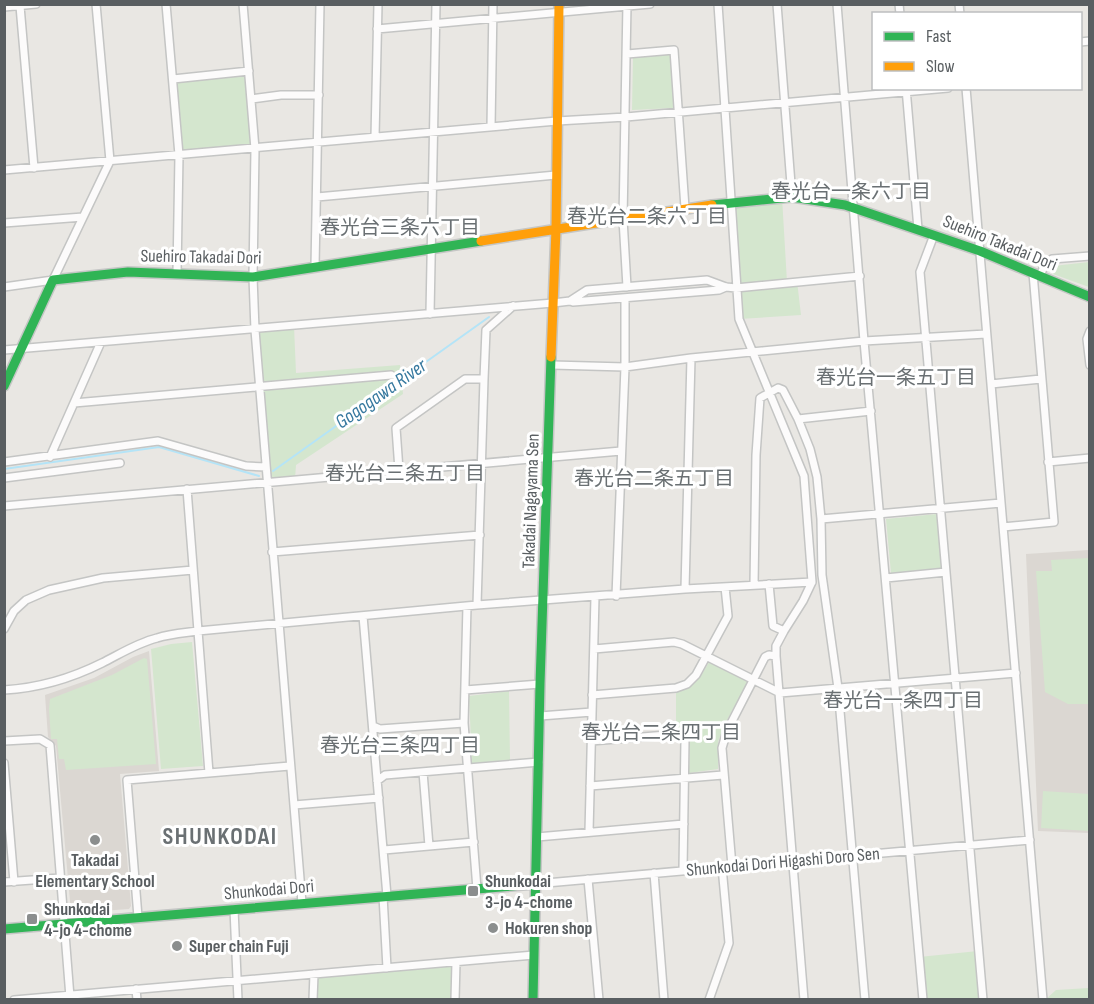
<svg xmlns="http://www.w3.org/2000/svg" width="1094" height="1004" viewBox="0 0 1094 1004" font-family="'Sofia Sans Condensed','Noto Sans JP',sans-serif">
	<rect width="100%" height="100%" fill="#e9e7e3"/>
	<path fill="#dbd7d2" d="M1089 550V833L1038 831 1026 554Z
		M149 651 159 771 120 774 131 906 129 909 73 913 71 912 56 746 48 737 45 695 94 678 133 657Z"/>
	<path fill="#d4e6ce" d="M672 54 674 108 632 110 633 57Z
		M249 71 255 149 179 155 173 79Z
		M782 197 787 282 797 281 801 315 739 319 732 202Z
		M1089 262V287L1053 274V266Z
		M294 326 296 373 400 365 403 394 296 465 295 479 268 483 255 330Z
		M937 514 942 569 891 573 886 519Z
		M1089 558V704H1068L1045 692 1036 571H1052L1051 560Z
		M192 642 203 766 161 769 151 649 171 644Z
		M144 658 147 659 156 764 66 770 64 759H59L57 739H51L49 709 50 699 112 675Z
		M709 662 748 682 727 720 718 742V769L689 773C689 757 694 737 676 729V693C694 687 700 678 709 662Z
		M509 691 510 760 472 764 469 696Z
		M1043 791 1089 794V831L1041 828Z
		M978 951 983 999H923L919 957Z
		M453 964 452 999 315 1000 316 976Z
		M1089 988V999L1045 1000 1056 990Z"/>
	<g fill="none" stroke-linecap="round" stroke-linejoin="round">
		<path stroke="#b4e4f7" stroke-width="2" d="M4 469 159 447 259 476
			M273 471 489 317"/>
		<defs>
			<path id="street" d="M166 4 179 155 177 274
				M243 4 255 149 253 277 255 330 302 903
				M718 4 739 319 804 476 812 582 803 601 784 631
				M777 4 792 197
				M837 4 864 341 923 1000
				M899 4 900 14
				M959 4 960 14
				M20 6 34 168
				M4 7 36 4
				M377 29 650 4
				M1080 42 1090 41
				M627 54 674 50 685 208
				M173 79 249 71
				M906 88 918 229
				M966 88 1043 1000
				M251 99 281 95H319
				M491 127 493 4
				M375 137 378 4
				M4 170 557 121 626 117 948 88
				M317 197 556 175
				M4 223 83 217
				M934 235 920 272 983 1000
				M315 267 320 4
				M1040 276 1045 264 1052 259 1090 256
				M4 287 53 280 110 161 96 4
				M627 287 623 219 627 4
				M570 301 573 302 719 290 726 287
				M430 314 436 4
				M1090 331 1087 339 1090 365
				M4 350 553 303 570 301 587 290 707 280 726 287 736 288 860 276
				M552 365 625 367 691 358 864 341 986 334
				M484 379 486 330 513 306
				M991 384 1041 379
				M74 403 391 375
				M798 419 871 411
				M50 457 101 342
				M4 462 158 441 246 466 266 467
				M1048 462 1090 458
				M399 470 396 428 465 379H484L477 605
				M4 478 120 463
				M187 489 209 773
				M4 506 621 451
				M821 519 1001 503
				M1003 527 1054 522 1033 273
				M272 552 480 535
				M886 578 946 572
				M769 584 773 626 784 631 776 646V656L804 1000
				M754 585 756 455 760 398 778 388 783 390 798 419 810 449 817 477 821 519 822 575 838 688 865 1000
				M685 589 691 358
				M616 596 625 367V298
				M467 606 464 723 477 889
				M363 616 387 896
				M4 629 14 611 26 600 49 590 103 578 193 570
				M594 649 674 642 682 644 780 693 1016 673
				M4 690C38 688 72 678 102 663 120 654 137 643 157 638 170 634 184 633 198 631L477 605 685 589 812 582
				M465 690 540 684
				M592 695 676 688 687 684 696 675 728 616 725 587
				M540 716 592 712
				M373 726 380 729 464 723
				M4 741 40 739 50 745 70 997
				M591 741 680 734 685 740 683 870
				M4 763 14 882
				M423 772 429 846
				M377 781 385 775 539 762
				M590 786 723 775
				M294 805 379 798
				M589 832 595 597
				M537 837 684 824
				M384 850 474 842
				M732 866 722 748 727 731 765 657 769 655 776 656
				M654 873 664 1000
				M588 879 599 1000
				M4 882 60 878
				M535 884 1030 840
				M383 896 387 968
				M234 909 238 1000
				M138 917 127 780 290 766
				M136 989 137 1000
				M14 1000 534 955
				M313 1000 314 974
				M455 1000 456 962
				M709 1000 729 943 722 867"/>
			<path id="fast" d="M712 205 792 197 845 205 980 251 1090 297
				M4 386 53 280 128 272 253 277 481 241
				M4 929 535 884
				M533 1000 540 684 551 357"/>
			<path id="slow" d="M481 241 712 205
				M551 357 556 229 559 4"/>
		</defs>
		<use href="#street" stroke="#c4c5c4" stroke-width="10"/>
		<use href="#fast" stroke="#c5c6c5" stroke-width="12"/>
		<use href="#slow" stroke="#c5c6c5" stroke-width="12"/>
		<use href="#street" stroke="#fcfbfb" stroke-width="7"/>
		<use href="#fast" stroke="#30b455" stroke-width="9"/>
		<use href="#slow" stroke="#ff9f0a" stroke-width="9"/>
	</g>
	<g fill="#8b8e8e" stroke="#fff" stroke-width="2">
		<circle cx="95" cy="840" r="6"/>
		<rect x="467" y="885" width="12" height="12" rx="3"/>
		<rect x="26" y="913" width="12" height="12" rx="3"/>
		<circle cx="493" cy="928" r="6"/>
		<circle cx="177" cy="946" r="6"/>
	</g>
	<g text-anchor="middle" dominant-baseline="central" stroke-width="6" stroke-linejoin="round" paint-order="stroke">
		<g font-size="18" fill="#595e61" stroke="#fff">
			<text transform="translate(1000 243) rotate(22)">Suehiro Takadai Dori</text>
			<text transform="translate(201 257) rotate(1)">Suehiro Takadai Dori</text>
			<text transform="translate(531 501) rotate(-88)">Takadai Nagayama Sen</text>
			<text transform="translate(783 862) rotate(-5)">Shunkodai Dori Higashi Doro Sen</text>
			<text transform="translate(269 890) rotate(-5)">Shunkodai Dori</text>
		</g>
		<g font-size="18" font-weight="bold" fill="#595e61" stroke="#fff" text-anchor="start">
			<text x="95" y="860" text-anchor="middle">Takadai<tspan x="95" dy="21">Elementary School</tspan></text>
			<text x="485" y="881">Shunkodai<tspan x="485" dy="21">3-jo 4-chome</tspan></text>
			<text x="44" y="909">Shunkodai<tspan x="44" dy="21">4-jo 4-chome</tspan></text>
			<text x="505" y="928">Hokuren shop</text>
			<text x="189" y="946">Super chain Fuji</text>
		</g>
		<g font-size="20" fill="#6a7073" stroke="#fff">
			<text x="851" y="192">春光台一条六丁目</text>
			<text x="647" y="217">春光台二条六丁目</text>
			<text x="400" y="228">春光台三条六丁目</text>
			<text x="896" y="378">春光台一条五丁目</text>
			<text x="405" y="474">春光台三条五丁目</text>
			<text x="654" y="479">春光台二条五丁目</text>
			<text x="903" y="701">春光台一条四丁目</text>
			<text x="661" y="733">春光台二条四丁目</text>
			<text x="400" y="746">春光台三条四丁目</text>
		</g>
		<g font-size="20" font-style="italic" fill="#37799f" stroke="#fff">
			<text transform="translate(381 394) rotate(-35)">Gogogawa River</text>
		</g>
		<g font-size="24" font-weight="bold" letter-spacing="1.5" fill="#6a7073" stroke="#fff">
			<text x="220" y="836">SHUNKODAI</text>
		</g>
	</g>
	<rect width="1094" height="1004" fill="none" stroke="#595e61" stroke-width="12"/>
	<rect x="872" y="12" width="210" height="78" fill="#ffffff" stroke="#bdbfc0" stroke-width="1.5"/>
	<rect x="884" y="32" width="30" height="9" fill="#30b455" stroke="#bdbfc0" stroke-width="1.5"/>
	<text x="926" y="42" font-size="18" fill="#595e61">Fast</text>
	<rect x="884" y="62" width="30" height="9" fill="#ff9f0a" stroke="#bdbfc0" stroke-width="1.5"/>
	<text x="926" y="72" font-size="18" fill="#595e61">Slow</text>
</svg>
